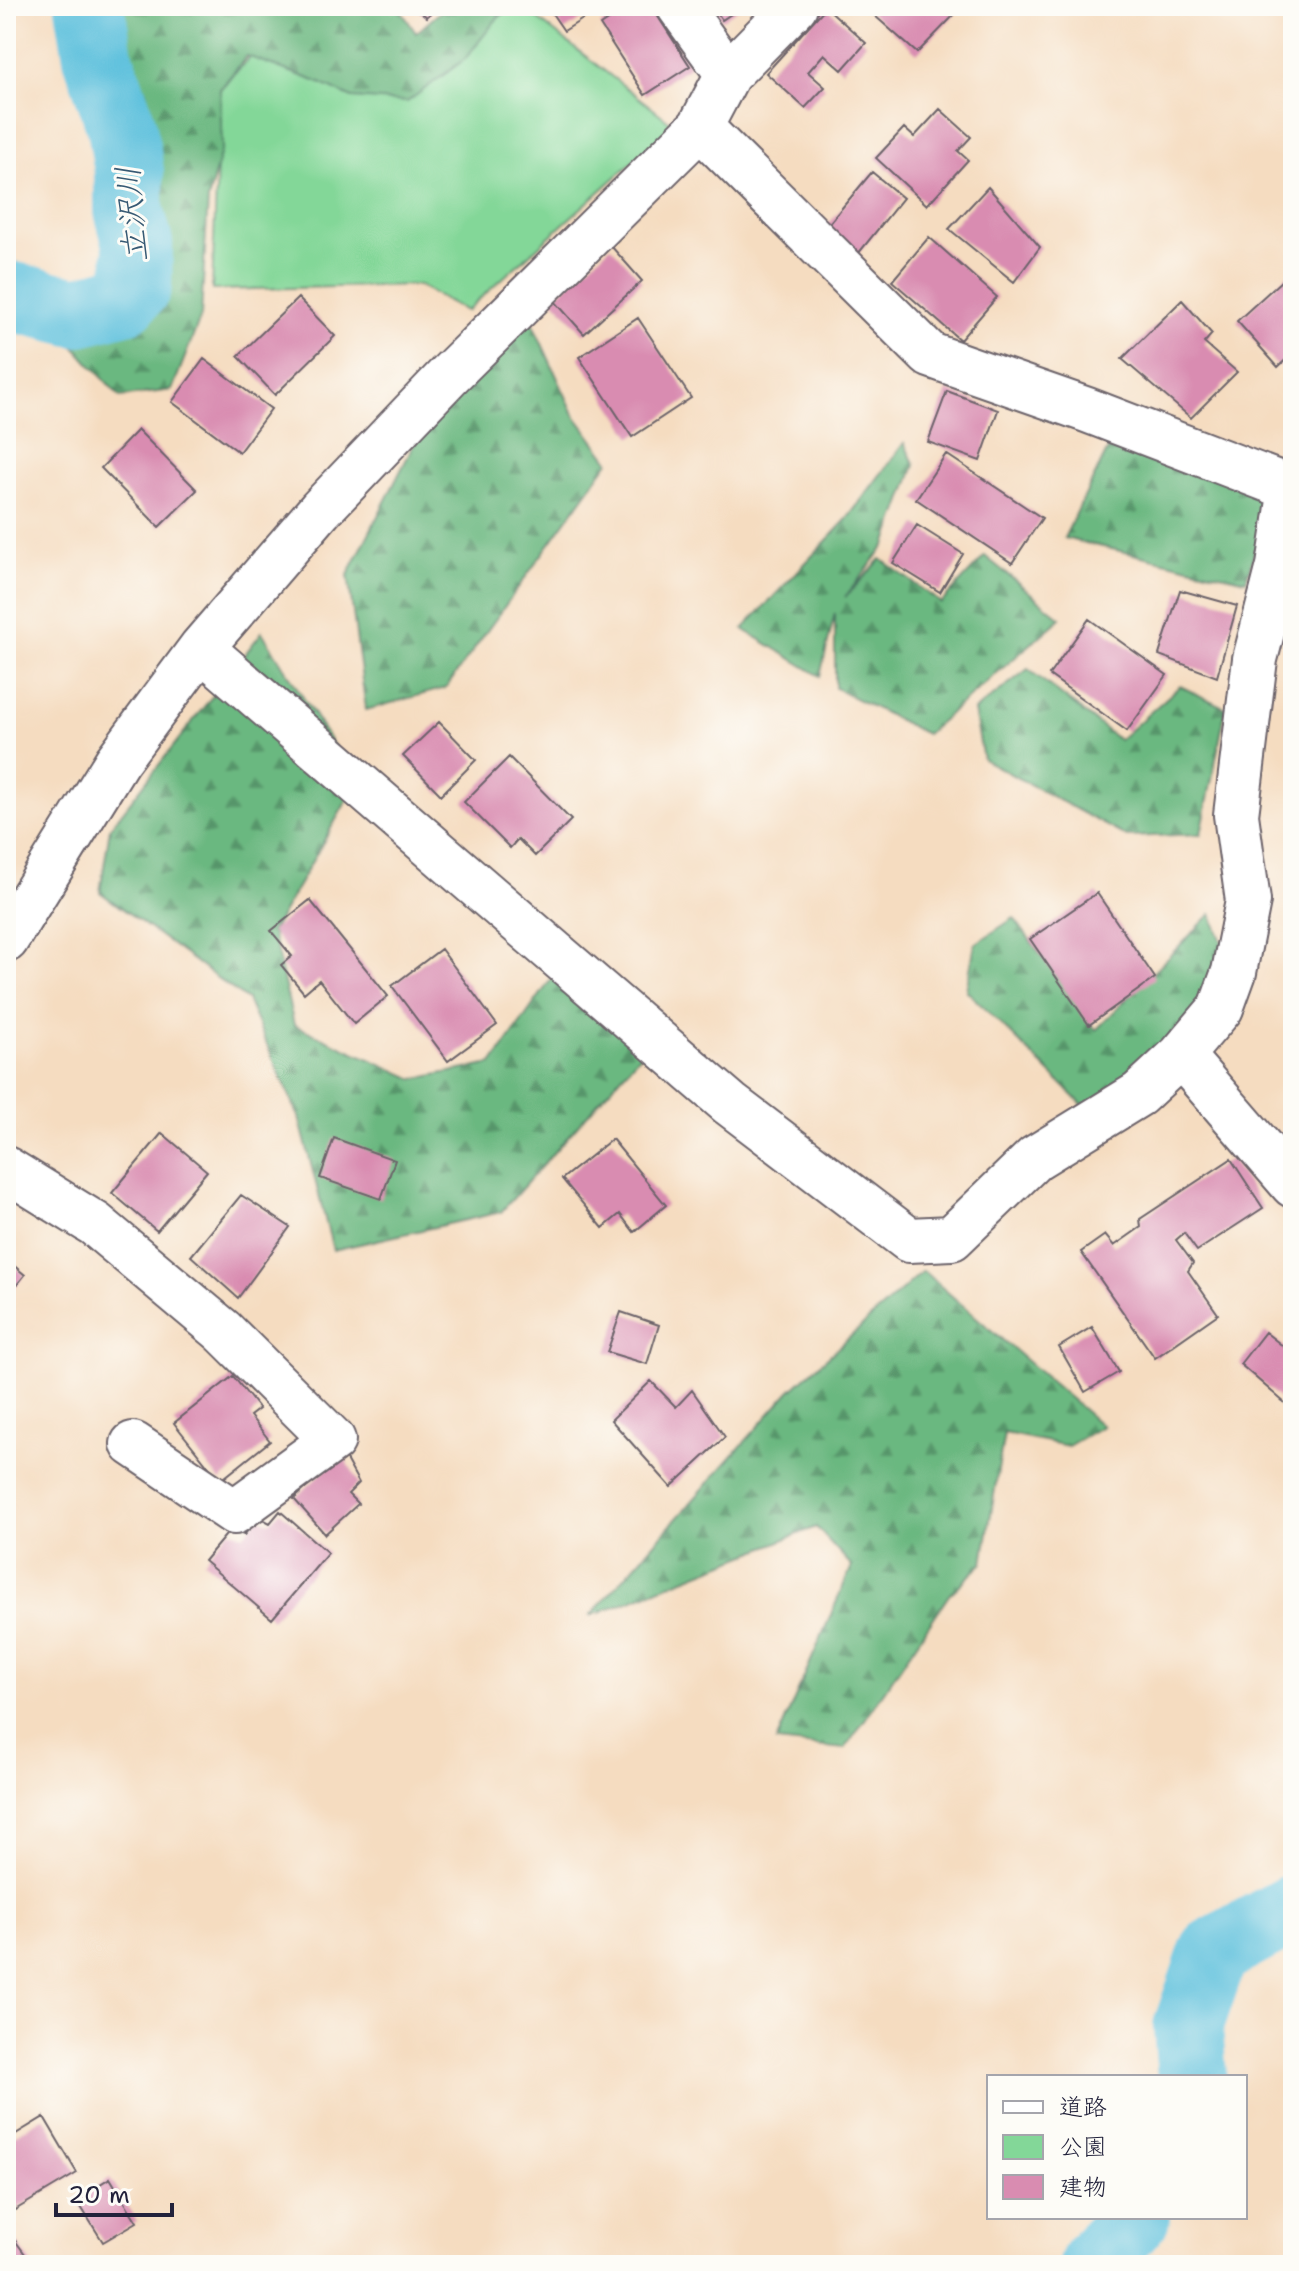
<svg xmlns="http://www.w3.org/2000/svg" width="1299" height="2271" viewBox="0 0 1299 2271" font-family="'Shantell Sans','Klee One',sans-serif">
	<defs>
		<pattern id="forest-firs" width="22" height="20" patternUnits="userSpaceOnUse" patternTransform="scale(2)"><rect width="22" height="20" fill="#6ab880"/><path d="M5 1l3.5 6h-7zM16 11l3.5 6h-7z" fill="#57956a"/></pattern>
	</defs>
	<rect width="100%" height="100%" fill="#fdfcf7"/>
	<filter id="ink" filterUnits="userSpaceOnUse"><feTurbulence type="fractalNoise" baseFrequency=".0125" numOctaves="2"/><feDisplacementMap in="SourceGraphic" scale="16" xChannelSelector="R" yChannelSelector="G"/><feConvolveMatrix kernelMatrix="1 2 1 2 8 2 1 2 1" color-interpolation-filters="sRGB"/></filter>
	<filter id="wash" filterUnits="userSpaceOnUse"><feTurbulence type="fractalNoise" baseFrequency=".006" numOctaves="4" result="noise"/><feDisplacementMap in="SourceGraphic" scale="32" xChannelSelector="R" yChannelSelector="G"/><feGaussianBlur stdDeviation="1.8" result="paint"/><feColorMatrix in="noise" values="0 0 0 0 0 0 0 0 0 0 0 0 0 0 0 0 0 1.4 0 .05"/><feComposite in="paint" operator="in"/></filter>
	<g filter="url(#wash)">
		<rect width="100%" height="100%" fill="#f5dcc0"/>
		<path fill="#83d798" stroke="#527c6a" stroke-width="2" d="M514 6H521L674 125 466 311 418 285 212 290 220 89 255 52 390 101Z"/>
		<path fill="url(#forest-firs)" stroke="#466d5e" stroke-width="2" d="M113 6H398L416 33 447 6H507L465 59 407 102 352 98 318 82 247 56 220 89 222 147 208 200 201 316 172 390 120 397 63 334 144 294 150 212 142 131 110 23Z
			M532 322 574 414 609 461 446 688 366 710 348 575 449 375Z
			M1115 435 1272 493 1246 580 1064 538Z
			M904 443 915 465 886 545 845 597 881 559 941 603 985 556 1061 618 926 734 835 688V613L820 676 743 629 847 519Z
			M262 632 357 783 272 931 294 1025 414 1079 492 1064 564 961 654 1039 501 1212 333 1250 299 1117 247 1000 100 892 110 828Z
			M1028 669 1119 740 1180 686 1226 708 1201 834 1127 837 983 759 974 711Z
			M1211 914 1234 972 1092 1114 966 990 975 944 1014 918 1096 1030Z
			M923 1271 1102 1426 1068 1446 1004 1433 983 1563 949 1595 845 1749 776 1742 852 1566 816 1527 590 1616 790 1391Z"/>
		<g fill="none" stroke-linecap="round" stroke-linejoin="round">
			<path stroke="#5fc1dd" stroke-width="70" d="M6 295 76 312 125 299 137 285 138 244 129 210V171L122 128 98 57 90 6
				M1192 2077 1188 2027 1214 1952 1293 1909
				M1093 2265 1135 2217"/>
		</g>
		<g id="blocks">
			<path fill="#d98cb1" d="M413 6H436L427 17Z
				M547 6H603L564 31Z
				M629 6H651L690 66 645 95 600 25Z
				M713 6H743L722 20Z
				M868 6H963L917 53 866 8Z
				M826 7 866 43 842 70 824 54 808 72 825 87 805 108 766 73Z
				M940 109 971 137 958 151 968 160 927 205 876 158 904 128 914 137Z
				M872 172 903 198 858 254 826 227Z
				M988 187 1040 247 1014 282 949 229Z
				M929 237 997 297 960 340 892 281Z
				M611 246 642 281 584 334 553 299Z
				M1293 270V353L1278 367 1237 321Z
				M298 298 335 336 275 395 238 356Z
				M1182 300 1212 334 1204 343 1237 372 1191 418 1122 359Z
				M638 318 691 398 632 437 579 357Z
				M204 359 271 409 239 452 172 402Z
				M947 391 998 410 980 461 928 442Z
				M138 430 197 490 159 527 101 468Z
				M946 454 1042 518 1012 563 916 499Z
				M917 525 963 554 940 592 893 563Z
				M1180 590 1237 606 1217 677 1159 655Z
				M1089 619 1167 675 1127 731 1049 675Z
				M439 722 476 760 441 795 403 756Z
				M509 757 571 820 535 856 518 839 510 848 464 802Z
				M1097 893 1155 978 1089 1025 1030 939Z
				M310 900 388 996 354 1024 319 980 304 993 281 965 292 956 271 931Z
				M441 949 497 1025 448 1061 392 986Z
				M162 1133 207 1171 157 1231 112 1193Z
				M334 1138 395 1160 381 1199 320 1178Z
				M612 1139 666 1205 634 1232 620 1214 603 1228 562 1179Z
				M1231 1159 1263 1208 1197 1251 1184 1233 1176 1240 1193 1263 1188 1271 1218 1314 1155 1358 1081 1252 1105 1235 1114 1246 1141 1227 1140 1219Z
				M241 1195 290 1227 238 1298 191 1256Z
				M6 1259 25 1275 6 1298Z
				M621 1312 659 1325 647 1364 607 1352Z
				M1092 1327 1119 1372 1085 1392 1059 1347Z
				M1265 1332 1293 1354V1410L1240 1364Z
				M233 1376 259 1409 250 1416 270 1441 220 1481 174 1423Z
				M651 1381 676 1407 692 1390 725 1437 671 1487 611 1420Z
				M343 1454 359 1483 348 1494 358 1504 325 1534 294 1499Z
				M280 1511 328 1553 272 1619 204 1561 230 1530 244 1535 259 1517 270 1523Z
				M44 2117 77 2173 15 2210 6 2196V2140Z
				M110 2178 137 2222 103 2242 76 2199Z
				M6 2228 33 2265H6Z"/>
		</g>
	</g>
	<g filter="url(#ink)">
		<use href="#blocks" fill-opacity="0" stroke="#6c636a" stroke-width="2"/>
		<g fill="none" stroke-linecap="round" stroke-linejoin="round">
			<defs>
				<path id="minor" d="M679 6 728 74
					M700 127 930 355 1087 410 1293 489
					M201 648 730 1104 909 1240 952 1238 1035 1158 1139 1094 1181 1055 1221 1008 1234 972 1248 901 1236 815 1255 659 1279 566 1291 488
					M6 940 117 761 201 648 320 510 449 375 700 127 728 74 795 6
					M1181 1055 1293 1185
					M6 1169 95 1224 223 1331 333 1440 234 1512 133 1444"/>
			</defs>
			<use href="#minor" stroke="#6c636a" stroke-width="48"/>
			<use href="#minor" stroke="#fff" stroke-width="44"/>
		</g>
	</g>
	<g text-anchor="middle" dominant-baseline="central" stroke-width="6" stroke-linejoin="round" paint-order="stroke">
		<g font-size="32" font-style="italic" fill="#375a74" stroke="#fdfcf7">
			<text transform="translate(131 214) rotate(-95)">立沢川</text>
		</g>
	</g>
	<rect width="1299" height="2271" fill="none" stroke="#fdfcf7" stroke-width="32"/>
	<rect x="987" y="2075" width="260" height="144" fill="#fdfcf7" stroke="#a5a5ac" stroke-width="2"/>
	<rect x="1003" y="2101" width="40" height="12" fill="#ffffff" stroke="#a5a5ac" stroke-width="2"/>
	<text x="1059" y="2115" font-size="24" fill="#22223b">道路</text>
	<rect x="1003" y="2135" width="40" height="24" fill="#83d798" stroke="#a5a5ac" stroke-width="2"/>
	<text x="1059" y="2155" font-size="24" fill="#22223b">公園</text>
	<rect x="1003" y="2175" width="40" height="24" fill="#d98cb1" stroke="#a5a5ac" stroke-width="2"/>
	<text x="1059" y="2195" font-size="24" fill="#22223b">建物</text>
	<path d="M56 2203v12h116v-12" fill="none" stroke="#22223b" stroke-width="4"/>
	<text x="68" y="2203" font-size="24" fill="#22223b" stroke="#fdfcf7" stroke-width="6" paint-order="stroke">20 m</text>
</svg>
